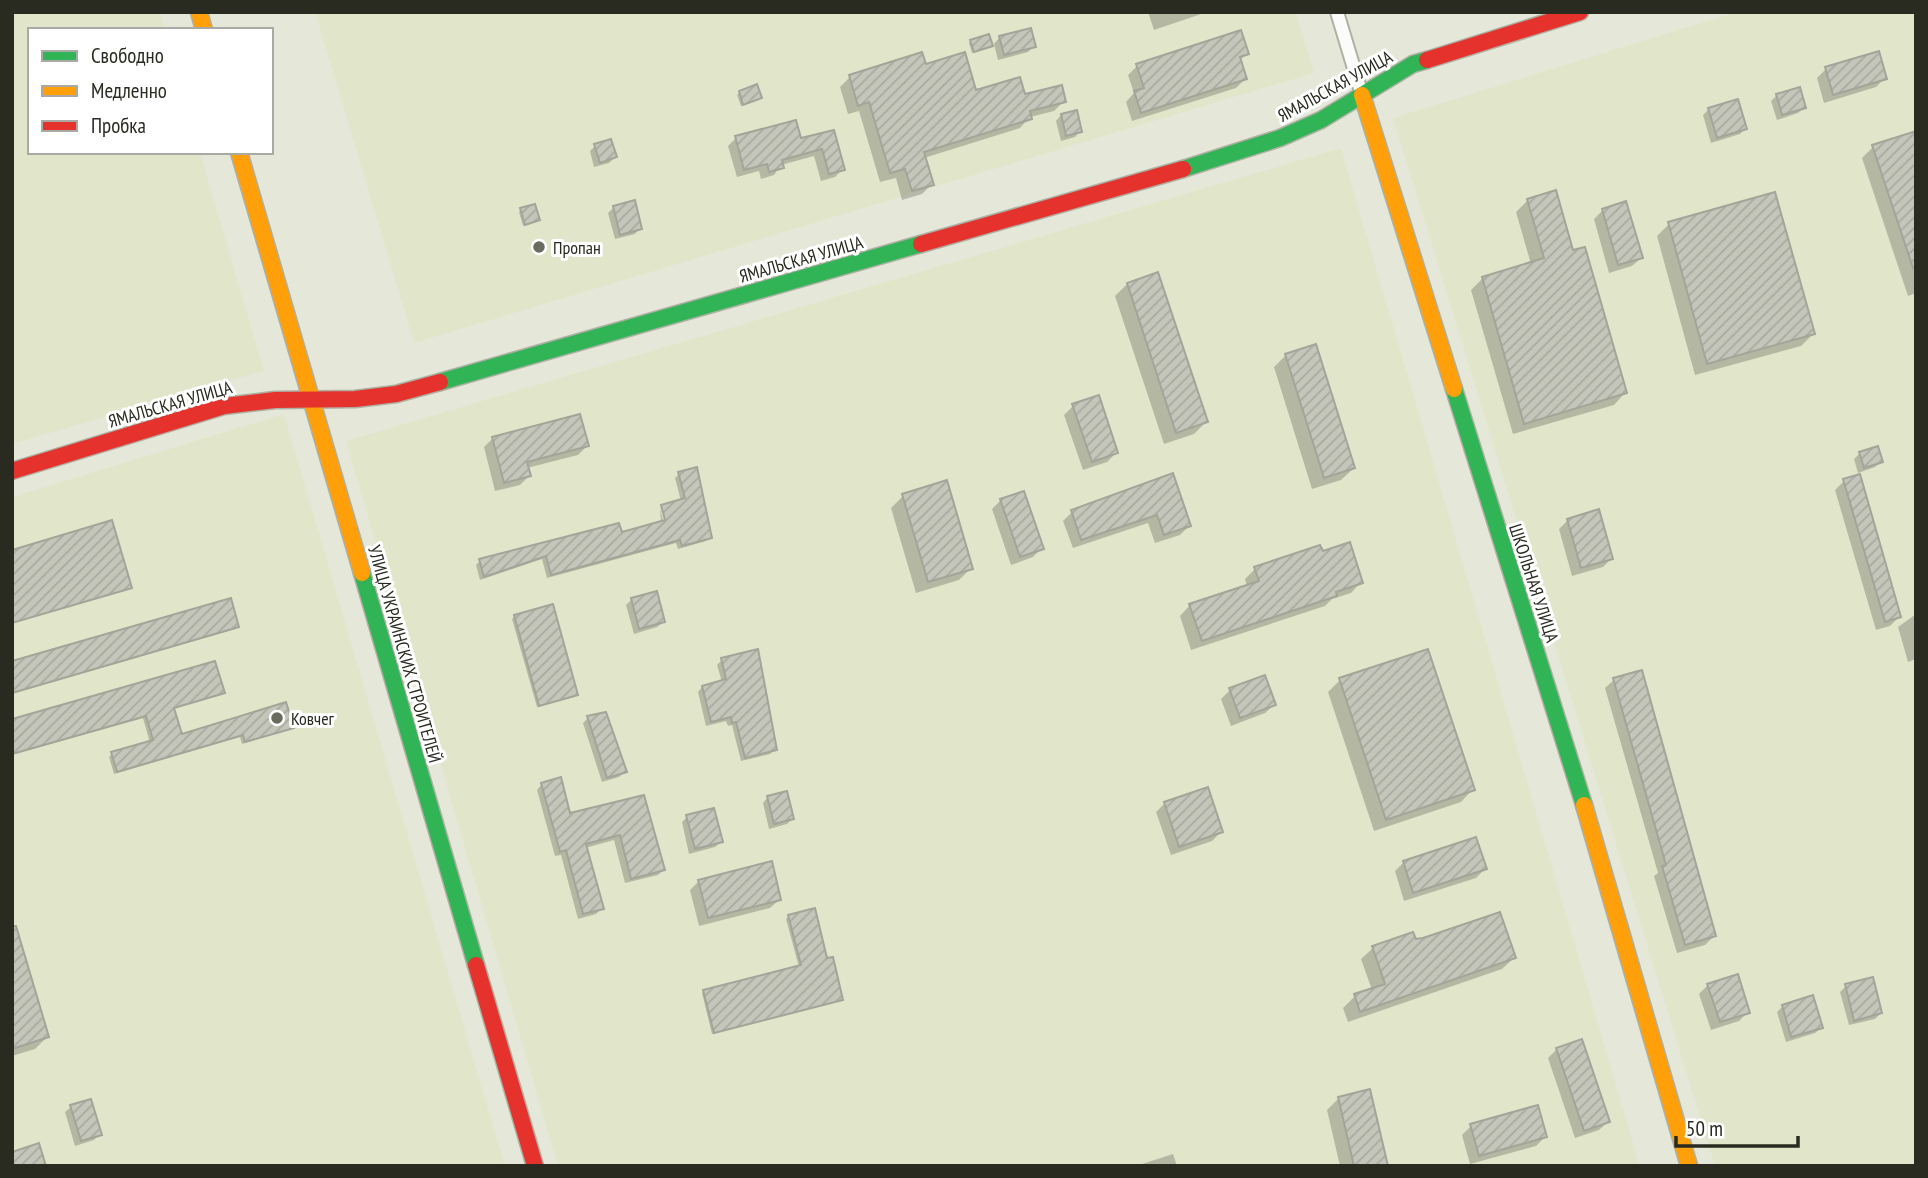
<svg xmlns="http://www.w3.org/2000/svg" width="1928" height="1178" viewBox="0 0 1928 1178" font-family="'PT Sans Narrow',sans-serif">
	<defs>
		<pattern id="building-hatch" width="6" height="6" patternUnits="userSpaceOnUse" patternTransform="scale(1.75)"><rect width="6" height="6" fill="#c4c6ba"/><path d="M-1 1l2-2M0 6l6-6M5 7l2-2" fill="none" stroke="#a8aaa0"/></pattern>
	</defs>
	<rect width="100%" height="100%" fill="#e5e8d8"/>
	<path fill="#e1e6cb" d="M12 12H160L165 30H30V152H200L264 371 12 444Z
		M315 12H1296L1314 73 414 343Z
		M1736 12H1916V1166H1715L1393 118Z
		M1341 148 1640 1166H558L346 441Z
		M284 414 505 1166H12V497Z"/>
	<path fill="#0003" d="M1148 12H1207L1154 30Z
		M1030 30 1034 46 1028 52 998 60 994 44 999 38Z
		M971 41 991 46 972 53 969 43Z
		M1247 53 1239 61 1245 79 1236 88 1132 121 1126 102 1134 93 1128 75 1137 66Z
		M925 66 975 92 1064 101 1054 111 1030 117 1020 128 924 158 932 184 922 194 902 200 896 178 880 182 859 111 848 114 840 87 850 77Z
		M1826 69 1885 78 1876 87 1824 103 1817 78Z
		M740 92 760 98 741 106 737 95Z
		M1777 95 1804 108 1798 113 1777 120 1771 101Z
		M1709 109 1745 129 1740 134 1711 143 1703 115Z
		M1061 115 1080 131 1075 137 1061 141 1056 121Z
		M833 132 843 169 835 177 821 181 814 156 781 165 774 175 761 179 759 171 737 177 728 146 736 138 800 140Z
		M1916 132V293L1908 296 1862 158 1873 147Z
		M595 146 615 157 609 163 594 167 590 151Z
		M1528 200 1572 252 1625 393 1614 405 1513 434 1471 290 1483 278 1531 264 1516 212Z
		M614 207 640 228 635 234 615 239 608 213Z
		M521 210 538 220 523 226 519 212Z
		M1603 210 1641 258 1632 266 1609 273 1594 219Z
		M1669 224 1813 334 1801 346 1695 375 1657 236Z
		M1127 284 1206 422 1194 434 1164 444 1115 296Z
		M1286 355 1354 468 1341 480 1312 489 1274 367Z
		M1073 406 1116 453 1107 462 1083 470 1064 415Z
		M493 438 587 446 578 455 527 468 529 476 520 485 495 491 484 447Z
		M1860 453 1881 462 1875 467 1858 473 1854 459Z
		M679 474 710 537 706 541 678 549 676 543 547 578 542 559 480 580 476 565 480 561 621 534 661 523 660 508 665 529 669 528 681 501 675 478Z
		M1172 475 1189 526 1180 535 1155 543 1148 523 1073 548 1063 521 1072 512Z
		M1844 481 1899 617 1890 626 1876 630 1835 490Z
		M903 496 971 568 959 580 916 593 891 508Z
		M1001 500 1042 548 1033 557 1011 565 992 509Z
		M1568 520 1612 558 1603 567 1572 576 1559 529Z
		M12 551 130 587 12 623Z
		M1321 554 1361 582 1351 593 1332 599 1325 606 1191 650 1180 616 1190 605 1247 586 1245 579 1255 569Z
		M632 599 663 622 657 627 634 634 626 605Z
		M1916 614V659L1908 662 1898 627Z
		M515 616 576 694 574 697 537 707 512 619Z
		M237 627 235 629 12 694V663Z
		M722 660 775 749 770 754 741 761 732 725 728 726 726 721 706 726 698 692 702 687 722 682 717 665Z
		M1264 677 1274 705 1265 713 1231 726 1221 699 1230 690Z
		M1340 680 1473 789 1461 802 1374 831 1328 692Z
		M1614 680 1714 936 1705 945 1677 953 1654 876 1658 873 1605 688Z
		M223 693 173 709 180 736 292 728 242 744 240 737 114 774 109 757 112 754 150 743 143 718 12 755V721Z
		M588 718 625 772 619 777 602 782 583 723Z
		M542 784 569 815 643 797 663 870 658 875 625 883 614 840 585 848 602 908 596 914 578 919 561 855 555 856 537 790Z
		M768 797 792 819 787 824 769 829 763 803Z
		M1165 803 1221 832 1212 841 1171 855 1156 812Z
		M687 817 721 842 715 847 689 854 682 822Z
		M1404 862 1485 869 1476 878 1404 901 1395 871Z
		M699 881 779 900 770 908 699 926 690 890Z
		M789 916 826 960 841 1000 712 1034 702 993 704 991 799 967 786 919Z
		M12 938 47 1037 35 1049 12 1056Z
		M1414 941 1514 958 1502 969 1348 1022 1343 1008 1355 996 1372 990 1361 959 1373 948Z
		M1708 985 1748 1012 1739 1021 1711 1030 1699 994Z
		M1846 986 1881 1013 1875 1019 1849 1025 1840 992Z
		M1783 1006 1821 1028 1815 1033 1786 1042 1777 1012Z
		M1557 1049 1608 1122 1599 1130 1575 1138 1548 1058Z
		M1339 1098 1386 1166H1340L1327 1110Z
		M71 1107 100 1134 94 1140 75 1146 65 1112Z
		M1471 1126 1545 1137 1536 1146 1470 1164 1462 1135Z
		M1173 1154 1177 1166H1141L1142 1164Z"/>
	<path fill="url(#building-hatch)" stroke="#a3a599" stroke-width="2" d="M1031 28 1036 47 1004 55 999 36Z
		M1241 30 1249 54 1240 57 1247 79 1141 113 1134 91 1144 88 1136 64Z
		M989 34 993 46 974 52 970 40Z
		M1879 51 1887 79 1833 95 1825 67Z
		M922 52 926 64 965 52 976 90 1020 77 1025 94 1062 85 1066 102 1030 111 1032 119 924 152 934 185 912 191 905 169 890 173 869 102 858 106 849 75Z
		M757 84 762 98 743 105 739 91Z
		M1800 87 1806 108 1782 115 1776 94Z
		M1738 99 1747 129 1717 138 1708 108Z
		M1077 110 1082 132 1066 136 1061 114Z
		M796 120 801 138 834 130 845 170 829 174 822 149 782 160 784 168 769 172 767 164 744 170 735 136Z
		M1916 131V267L1913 268 1872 145Z
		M611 139 617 157 600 163 594 144Z
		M1556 190 1573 250 1585 247 1627 393 1524 424 1482 277 1544 258 1527 199Z
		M1775 192 1815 334 1707 364 1668 222Z
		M635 200 642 229 620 235 613 206Z
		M1626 201 1643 258 1618 265 1602 209Z
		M535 204 540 220 525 225 520 208Z
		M1158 272 1208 422 1176 433 1127 283Z
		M1316 344 1355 468 1324 478 1285 354Z
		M1099 395 1118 453 1092 462 1072 404Z
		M580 414 589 446 527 462 531 476 504 483 492 437Z
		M1878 446 1883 462 1864 468 1859 452Z
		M697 467 712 538 682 546 680 540 551 575 546 556 484 577 479 559 619 523 622 532 665 520 661 505 685 498 678 472Z
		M1173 473 1191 526 1164 535 1157 515 1081 540 1071 510Z
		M1860 474 1901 617 1885 622 1843 479Z
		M947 480 973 569 928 582 902 494Z
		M1024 491 1044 549 1020 557 1000 499Z
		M1599 509 1613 559 1581 568 1567 519Z
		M112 520 132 588 12 623V550Z
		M1350 542 1363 583 1336 592 1337 596 1202 641 1189 604 1259 581 1254 567 1320 545 1323 551Z
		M657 591 665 622 639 629 631 598Z
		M231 598 239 627 12 693V661Z
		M553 604 578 695 539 706 514 615Z
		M758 649 777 750 745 758 736 722 732 723 731 717 711 722 702 686 726 679 721 658Z
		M1428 649 1475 790 1386 820 1339 678Z
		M215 661 225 693 174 708 182 734 286 702 294 728 245 742 243 735 117 772 111 752 153 740 146 716 12 754V719Z
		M1642 670 1716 936 1685 945 1662 866 1666 865 1613 678Z
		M1265 675 1276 705 1240 718 1229 688Z
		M606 712 627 772 607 778 587 716Z
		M561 777 570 813 644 795 665 870 631 879 620 835 586 844 604 909 583 914 566 850 560 852 541 783Z
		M1208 787 1223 832 1179 847 1164 802Z
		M787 791 794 819 774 824 767 796Z
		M714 808 723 842 695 849 686 815Z
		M1476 837 1487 869 1413 893 1403 861Z
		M772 861 781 900 708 918 698 880Z
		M815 908 827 958 833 957 843 1000 714 1033 703 990 801 965 788 915Z
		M1500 912 1516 958 1360 1012 1354 994 1385 984 1372 946 1413 932 1416 939 1423 938Z
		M12 926H16L49 1037 12 1049Z
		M1738 974 1750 1013 1720 1022 1707 984Z
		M1873 977 1882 1013 1854 1021 1845 984Z
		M1813 995 1823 1028 1791 1037 1782 1005Z
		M1582 1039 1610 1122 1584 1131 1556 1048Z
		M1370 1089 1388 1166H1354L1338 1097Z
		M91 1099 102 1135 81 1141 70 1105Z
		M1538 1105 1547 1137 1479 1156 1470 1124Z
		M39 1143 46 1166H12V1152Z"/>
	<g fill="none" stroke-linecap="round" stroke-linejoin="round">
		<defs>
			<path id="street" d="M1337 12 1362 95"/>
			<path id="fast" d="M1183 169 1280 138 1321 120 1413 64 1427 60
				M440 382 921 244
				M1454 389 1584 805
				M362 573 476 965"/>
			<path id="slow" d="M199 12 204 30
				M1362 95 1454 389
				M239 152 362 573
				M1584 805 1689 1166"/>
			<path id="jam" d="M1427 60 1580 12
				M921 244 1183 169
				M12 471 224 406 275 400 355 399 396 394 440 382
				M476 965 535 1166"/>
		</defs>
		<use href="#street" stroke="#aeb0a4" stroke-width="16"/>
		<use href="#fast" stroke="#aeb0a4" stroke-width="19"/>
		<use href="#slow" stroke="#aeb0a4" stroke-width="19"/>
		<use href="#jam" stroke="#aeb0a4" stroke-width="19"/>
		<use href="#street" stroke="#fbfcf9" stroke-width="12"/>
		<use href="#fast" stroke="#30b455" stroke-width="16"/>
		<use href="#slow" stroke="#ff9f0a" stroke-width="16"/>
		<use href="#jam" stroke="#e5322d" stroke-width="16"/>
	</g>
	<g fill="#6b6c60" stroke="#fff" stroke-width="2.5">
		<circle cx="539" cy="247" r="7"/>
		<circle cx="277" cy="718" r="7"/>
	</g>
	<g text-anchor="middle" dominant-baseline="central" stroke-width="6" stroke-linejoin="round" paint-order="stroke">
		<g font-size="18" fill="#292a20" stroke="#fff">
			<text transform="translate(1335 86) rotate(-29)">ЯМАЛЬСКАЯ УЛИЦА</text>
			<text transform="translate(801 259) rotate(-16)">ЯМАЛЬСКАЯ УЛИЦА</text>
			<text transform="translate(170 404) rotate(-16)">ЯМАЛЬСКАЯ УЛИЦА</text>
			<text transform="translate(1534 583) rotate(72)">ШКОЛЬНАЯ УЛИЦА</text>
			<text transform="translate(405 654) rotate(74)">УЛИЦА УКРАИНСКИХ СТРОИТЕЛЕЙ</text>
		</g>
		<g font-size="18" fill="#292a20" stroke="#fff" text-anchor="start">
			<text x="553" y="247">Пропан</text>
			<text x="291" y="718">Ковчег</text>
		</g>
	</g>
	<rect width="1928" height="1178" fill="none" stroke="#292a20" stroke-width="28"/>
	<rect x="28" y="28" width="245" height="126" fill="#ffffff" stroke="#a9aaa6" stroke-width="2"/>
	<rect x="42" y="51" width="35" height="10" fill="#30b455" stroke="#a9aaa6" stroke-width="2"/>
	<text x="91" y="63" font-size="21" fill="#292a20">Свободно</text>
	<rect x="42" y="86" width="35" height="10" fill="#ff9f0a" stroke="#a9aaa6" stroke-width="2"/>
	<text x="91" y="98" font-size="21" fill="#292a20">Медленно</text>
	<rect x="42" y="121" width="35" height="10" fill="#e5322d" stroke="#a9aaa6" stroke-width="2"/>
	<text x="91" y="133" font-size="21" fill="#292a20">Пробка</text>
	<path d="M1676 1136v10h122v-10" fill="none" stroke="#292a20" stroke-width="3.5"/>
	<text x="1686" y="1136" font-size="21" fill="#292a20" stroke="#ffffff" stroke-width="5" paint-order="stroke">50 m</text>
</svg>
